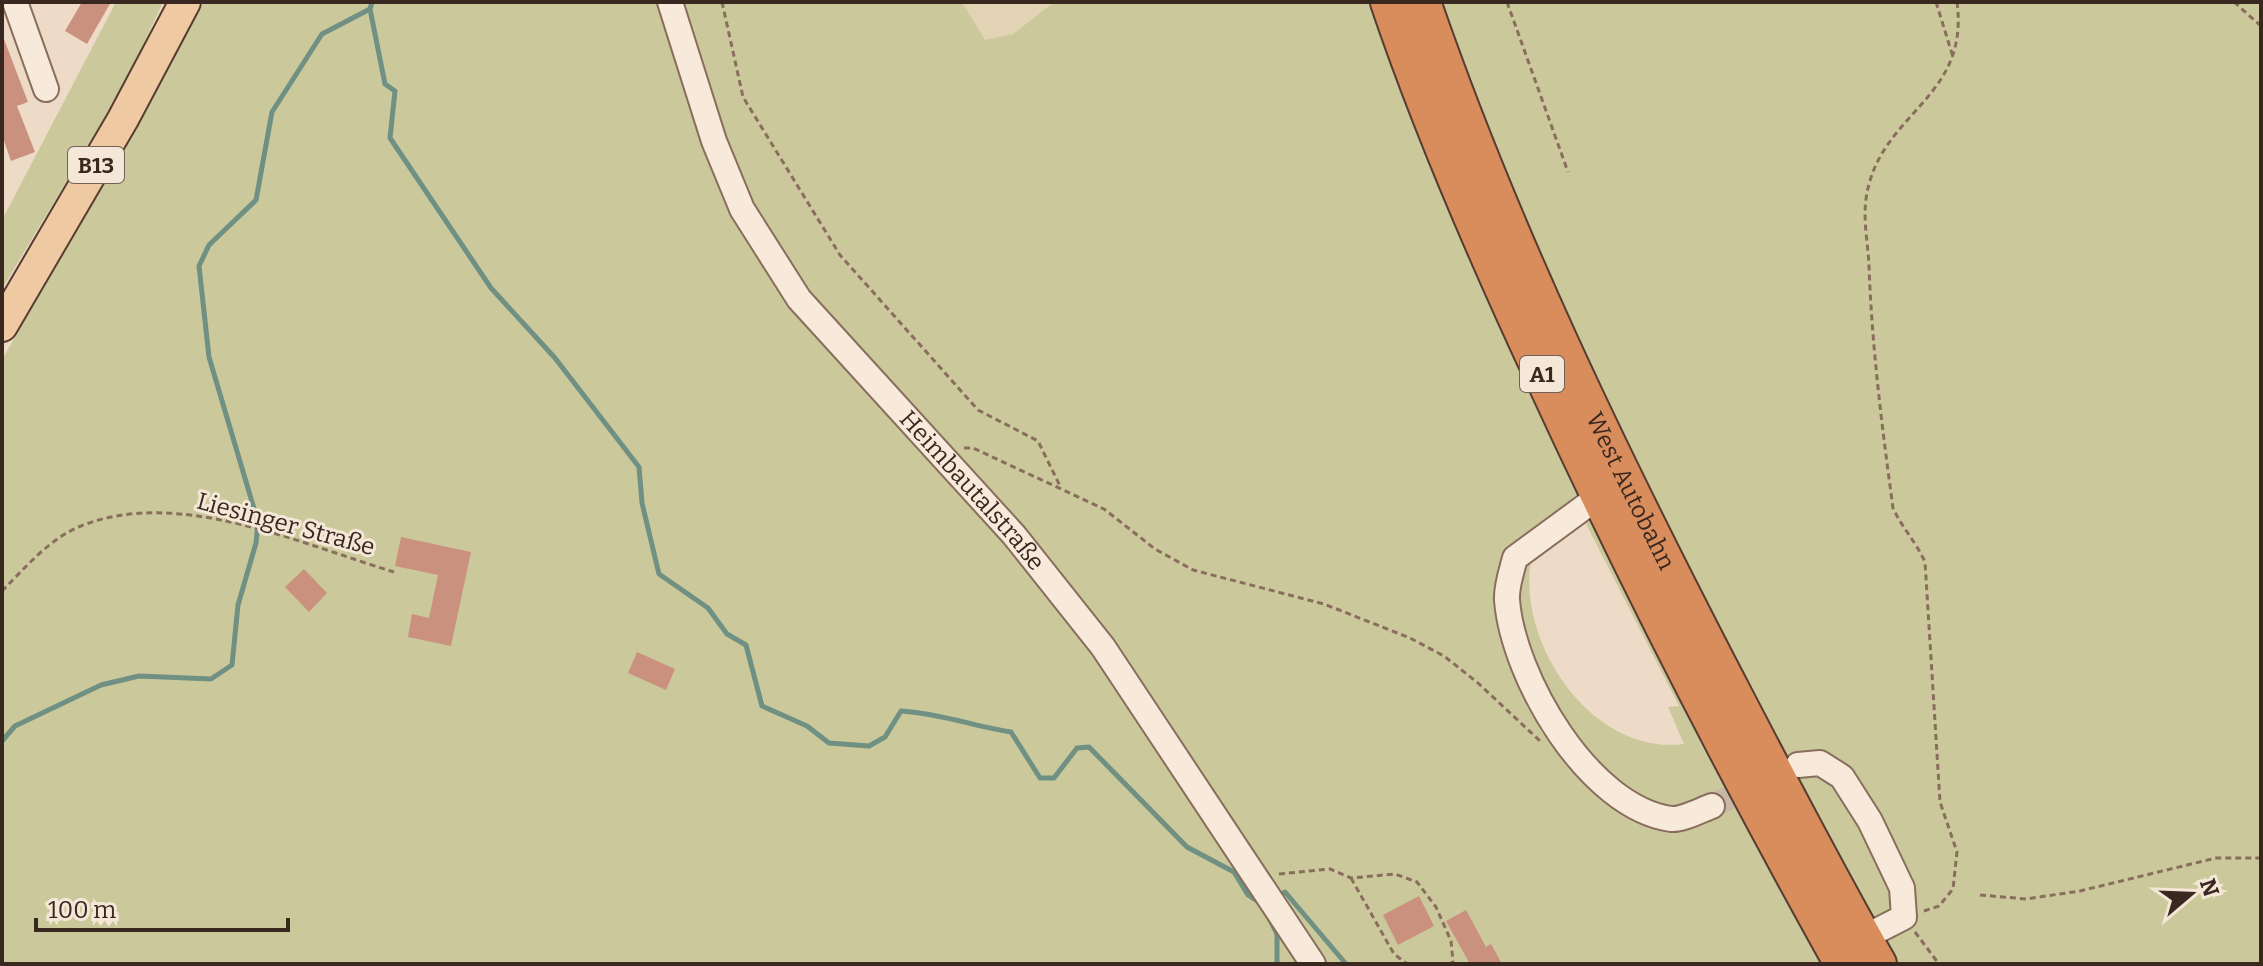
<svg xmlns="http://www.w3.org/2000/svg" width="2263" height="966" viewBox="0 0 2263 966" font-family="Bitter,serif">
	<rect width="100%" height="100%" fill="#eddbc7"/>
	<path fill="#e3d3b5" d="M962 2H1054L1013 34 984 41Z"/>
	<path fill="#cbc99b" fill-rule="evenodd" d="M116 2H163L127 80 2 289V220Z
		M204 2H962L985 40 1013 34 1054 2H2261V964H2V360ZM1585 522 1679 706 1668 707 1684 744C1589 756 1511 636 1533 550Z"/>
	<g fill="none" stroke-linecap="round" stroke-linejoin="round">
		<path stroke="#6f9082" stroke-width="5" d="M372 2 370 9 385 84 395 91 390 138 491 288 555 358 639 467 642 503 659 574 708 608 727 634 746 645 762 706 807 726 829 743 869 746 885 737 901 711C938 713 974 726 1011 732L1040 778H1054L1077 748 1089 747 1187 847 1234 872 1248 895 1262 904
			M2 741 15 726 101 685 139 676 211 679 232 665 238 605 256 543 258 522 209 357 199 266 209 245 256 200 272 112 322 34 370 9
			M1277 896 1285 892 1346 964
			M1270 920 1277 934V964"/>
	</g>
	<path fill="#ca917e" d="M82 2H111L87 44 65 31Z
		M2 34 28 102 17 106 35 152 11 161 2 135Z
		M401 537 471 552 451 646 408 637 412 614 429 618 438 575 395 566Z
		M304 569 327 593 309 612 285 587Z
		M637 652 675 669 666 690 628 673Z
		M1419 896 1434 926 1398 945 1383 915Z
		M1466 910 1486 947 1491 944 1502 964H1470L1446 921Z"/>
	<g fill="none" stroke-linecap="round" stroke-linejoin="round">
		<path stroke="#c9b7a6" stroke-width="24" stroke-dasharray="24 12" stroke-linecap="butt" d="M1712 806 1760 783"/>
		<defs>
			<g id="minor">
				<path d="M15 2 46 89"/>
				<path id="s1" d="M670 2 714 141 742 209 799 299 1014 535 1103 647 1313 964"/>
				<path d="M1598 497 1515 558C1512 570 1506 587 1507 600 1513 677 1588 807 1671 819 1682 820 1701 810 1712 806"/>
				<path d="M1798 765 1820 763 1842 777 1870 821 1902 888 1904 917 1863 938"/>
			</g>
			<path id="major" d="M2 326 123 119 185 2"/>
			<g id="highway">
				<path d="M1389 2C1433 132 1488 258 1546 382 1637 580 1737 774 1843 964"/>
				<path id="s2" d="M1422 2C1501 231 1607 450 1718 665 1770 765 1822 866 1878 964"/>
			</g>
		</defs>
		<use href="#minor" stroke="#896d5d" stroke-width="28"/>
		<use href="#major" stroke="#573c31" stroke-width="34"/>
		<use href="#highway" stroke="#573c31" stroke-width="40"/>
		<path stroke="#896d5d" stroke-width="3" stroke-dasharray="6 4" stroke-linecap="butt" d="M722 2 743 97 840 255 978 410 1038 441 1060 486
			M1507 2 1568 172
			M1936 2 1953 57
			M2234 2 2261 26
			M964 448H973L1104 509 1155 549 1193 570 1324 604 1410 638 1444 656 1478 683 1540 741
			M2 591C25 568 50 538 81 526 177 487 301 544 394 572
			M1279 874 1330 869 1351 878 1395 874 1417 882 1436 907 1451 941 1453 962 1449 964
			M1351 878 1394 954 1407 964
			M1980 895 2026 899 2080 891 2216 858H2261
			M1924 911 1939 906 1953 889 1957 852 1940 802 1925 562C1915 540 1902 528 1893 508 1882 427 1872 348 1869 266 1868 244 1863 220 1866 199 1878 112 1970 101 1957 2
			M1915 932 1939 964"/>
		<use href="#minor" stroke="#f8eada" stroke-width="24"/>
		<use href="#major" stroke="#efc9a1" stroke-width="30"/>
		<use href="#highway" stroke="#d98c5c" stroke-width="36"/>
	</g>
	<g text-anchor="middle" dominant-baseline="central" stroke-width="6" stroke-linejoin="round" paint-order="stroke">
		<g fill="#f5e7d7" stroke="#716157" stroke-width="2">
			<rect x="68" y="147" width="56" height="36" rx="6"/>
			<rect x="1520" y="356" width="44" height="36" rx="6"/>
		</g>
		<g font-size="22" font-weight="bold" fill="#392820">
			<text x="96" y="165">B13</text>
			<text x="1542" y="374">A1</text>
		</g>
		<g font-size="24" fill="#392820" stroke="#f5e7d7">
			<text stroke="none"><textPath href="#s1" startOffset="584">Heimbautalstraße</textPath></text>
			<text stroke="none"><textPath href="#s2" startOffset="532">West Autobahn</textPath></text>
			<text transform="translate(286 524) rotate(15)">Liesinger Straße</text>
		</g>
	</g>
	<rect width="2263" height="966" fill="none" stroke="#392820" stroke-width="8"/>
	<g transform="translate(2191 894) rotate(71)" stroke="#f5e7d7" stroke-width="6" paint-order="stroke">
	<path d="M0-6L14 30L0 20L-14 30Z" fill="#392820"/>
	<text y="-12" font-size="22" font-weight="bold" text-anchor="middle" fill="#392820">N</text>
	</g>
	<path d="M36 918v12h252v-12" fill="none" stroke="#392820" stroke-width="4"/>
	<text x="48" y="918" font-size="24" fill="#392820" stroke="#f5e7d7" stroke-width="6" paint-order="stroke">100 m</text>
</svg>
